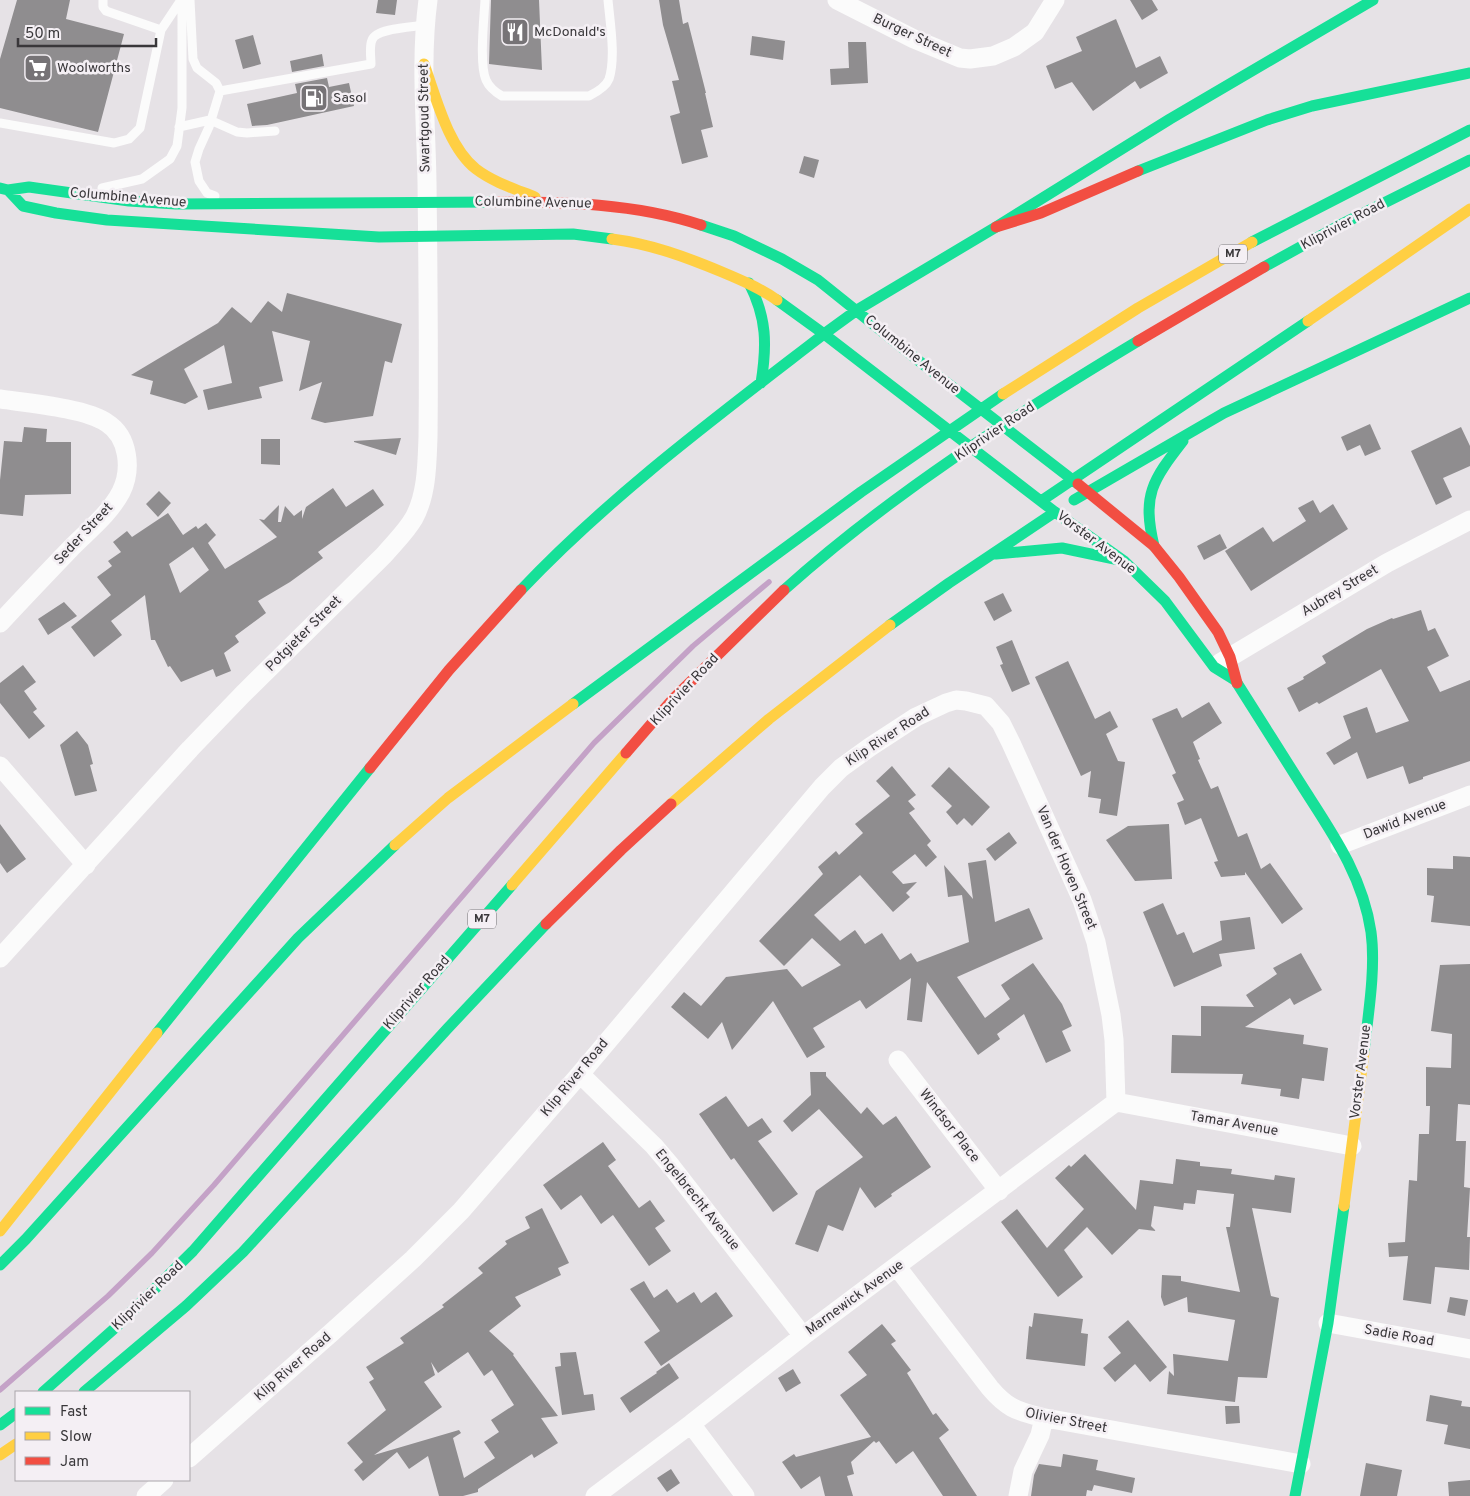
<svg xmlns="http://www.w3.org/2000/svg" width="1470" height="1496" viewBox="0 0 1470 1496" font-family="Overpass,sans-serif">
	<rect width="100%" height="100%" fill="#e6e2e6"/>
	<g fill="none" stroke-linecap="round" stroke-linejoin="round">
		<path stroke="#c4a2c7" stroke-width="5.5" d="M0 1390 108 1296 152 1253 214 1185 594 743 693 646 769 582"/>
	</g>
	<path fill="#8f8d8f" fill-rule="evenodd" d="M17 0H70L66 19 124 34 98 132 0 108V59Z
		M378 0H397L395 15 376 13Z
		M491 0H539L542 70 489 64Z
		M659 0H679L683 24 688 22 706 93H705L713 127 701 130 708 157 682 164 670 116 680 113 672 81 679 80 663 25Z
		M1130 0H1152L1158 10 1142 20Z
		M1116 19 1136 68 1160 56 1168 73 1140 89 1135 81 1093 111 1072 82 1055 89 1046 66 1082 51 1076 37Z
		M253 35 261 64 243 69 235 40Z
		M752 36 785 41 783 60 750 55Z
		M848 42H866L868 83 831 85 830 69 849 68Z
		M322 54 324 66 292 72 290 61Z
		M327 78 329 87 349 83 354 106 267 125 252 126 247 104 297 93 295 84Z
		M804 156 819 160 814 178 799 173Z
		M287 293 402 324 392 363 385 361 373 416 325 423 311 419 322 382 299 391 310 341 272 331 283 381 259 387 262 398 208 410 203 390 232 383 224 345 184 369 198 397 185 404 150 394 153 381 131 375 218 323 232 307 251 323 268 301 282 312Z
		M1370 424 1381 449 1365 456 1360 445 1347 451 1341 437Z
		M24 427 47 429 46 442H71V494L25 495 23 516 0 514V480L4 441 22 442Z
		M1461 427 1470 446V466L1443 478 1452 497 1436 505 1411 451Z
		M401 438 396 455 354 442V441Z
		M261 439H280V465L261 464Z
		M333 488 346 507 373 489 384 505 318 552 323 558 290 582 258 601 266 613 235 636 239 642 224 653 231 671 216 677 213 669 181 682 170 666 168 667 155 640H151L145 595 111 621 122 635 94 657 71 627 111 595 97 577 112 566 108 561 121 552 113 542 127 531 132 537 168 513 183 535 196 526 198 529 206 523 216 535 208 543 225 569 277 537 259 519 264 520 279 505 278 522H281L285 506 294 516 302 510V519L306 507ZM193 547 209 570 180 593 169 564Z
		M159 491 171 503 158 517 146 504Z
		M1313 500 1320 513 1333 504 1348 529 1251 591 1225 551 1263 527 1273 542 1306 521 1298 508Z
		M1220 534 1227 548 1204 560 1197 546Z
		M1003 593 1012 611 994 621 984 602Z
		M64 602 77 616 48 635 38 619Z
		M1421 610 1428 631 1435 628 1449 656 1427 667 1440 692 1470 680V761L1423 777V779L1409 784 1403 766 1367 779 1357 752 1334 765 1326 753 1351 738 1343 716 1367 707 1376 733 1409 721 1381 669 1319 704 1317 702 1299 712 1287 688 1304 679 1303 677 1326 663 1322 656 1367 629 1392 618 1393 619Z
		M1012 640 1030 684 1012 692 1000 665 1003 664 996 647Z
		M1068 661 1095 719 1110 711 1118 727 1106 734 1118 761 1125 762 1117 816 1099 813 1101 799 1088 797 1091 771 1081 776 1035 677Z
		M23 665 36 682 24 691 37 709 33 712 45 726 29 739 0 703V683Z
		M1209 702 1222 723 1193 742 1200 759 1198 760 1211 789 1218 786 1238 837 1247 833 1261 869 1270 863 1303 909 1282 924 1245 872V875L1221 877 1214 862 1218 861 1201 818 1185 825 1177 803 1184 800 1172 775 1176 773 1152 719 1177 708 1182 718Z
		M77 731 88 745 93 764 90 765 97 791 75 796 60 745Z
		M892 766 916 795 908 801 915 809 909 813 931 841 927 845 937 857 926 867 915 854 892 872 903 884 917 882 906 893 910 897 893 912 860 875 814 915 840 941 855 930 865 944 882 933 900 960 911 953 917 962 969 942 962 895 948 897 944 865 973 899 968 863 986 860 995 922 1029 908 1043 939 957 977 985 1018 1010 999 1001 985 1033 963 1062 1004 1072 1026 1062 1031 1071 1051 1046 1063 1024 1014 997 1034 1000 1039 978 1055 927 982 922 1022 907 1020 911 978 866 1009 860 1000 813 1028 825 1047 807 1058 773 1001 732 1050 722 1022 708 1039 671 1007 684 992 701 1006 726 977 787 969 802 987 841 965 812 938 784 966 759 941 823 874 818 867 836 851 839 855 863 833 855 824 890 796 876 781Z
		M949 767 990 807 972 826 964 818 957 825 946 812 952 806 931 786Z
		M0 824 26 859 7 873 0 863Z
		M1169 824 1172 879 1135 881 1106 840 1128 826Z
		M1009 832 1017 843 995 861 986 849Z
		M1453 856 1470 857V926L1431 922 1434 896 1427 895V868L1453 869Z
		M1163 903 1177 935 1184 932 1193 953 1222 940 1220 921 1250 917 1255 949 1219 954 1222 966 1174 987 1143 912Z
		M1301 953 1322 990 1294 1005 1290 998 1245 1027 1304 1035 1303 1044 1328 1048 1324 1081 1302 1078 1299 1099 1280 1096 1281 1089 1241 1084 1243 1074 1171 1073 1172 1035 1201 1036V1006L1254 1007 1246 995 1277 974 1273 968Z
		M1470 964V1105L1458 1104 1456 1141H1466L1464 1187 1470 1188 1467 1237H1470L1469 1270 1435 1267 1431 1304 1403 1300 1408 1256 1389 1257 1388 1243 1405 1242 1409 1180 1417 1181 1419 1134H1429L1430 1106H1426V1067L1451 1068 1452 1034 1431 1031 1440 965Z
		M810 1072H826V1076L861 1114 867 1107 883 1125 896 1116 931 1167 891 1194 892 1196 875 1208 860 1187 843 1231 828 1225 818 1252 795 1244 816 1191 863 1157 819 1109 792 1132 783 1121 811 1095Z
		M726 1096 748 1127 762 1118 772 1132 758 1141 798 1194 773 1212 734 1158 731 1160 699 1114Z
		M603 1142 616 1160 608 1166 639 1208 650 1200 665 1221 655 1228 671 1251 649 1266 613 1215 601 1224 581 1195 561 1210 543 1185Z
		M1085 1154 1136 1210 1140 1180 1173 1184 1176 1159 1200 1162V1166L1232 1169 1231 1174 1274 1180 1275 1175 1295 1178 1291 1213 1252 1208 1271 1296 1279 1298 1267 1378 1238 1377 1235 1402 1167 1394 1169 1371 1174 1376 1173 1354 1228 1361 1235 1320 1188 1312 1187 1297 1164 1306 1161 1297 1162 1275 1181 1276V1281L1240 1292 1226 1227H1230L1234 1194 1197 1190 1195 1204 1184 1203 1183 1210 1154 1206 1151 1226 1156 1231 1139 1229 1112 1255 1087 1227 1064 1250 1083 1277 1058 1297 1001 1222 1017 1209 1047 1248 1084 1209 1055 1178 1069 1165 1071 1167Z
		M542 1208 569 1263 558 1268 561 1275 515 1297 521 1306 489 1331 514 1354 513 1355 558 1416 541 1418 558 1443 534 1458 532 1454 478 1489V1492L463 1496H439L428 1456 409 1469 397 1452 363 1481 354 1470 363 1462 347 1443 386 1410 369 1382 374 1379 366 1367 404 1343 400 1338 444 1307 442 1305 483 1273 478 1268 507 1244 505 1241 530 1228 525 1217ZM468 1352 484 1376 492 1370 514 1405 491 1420 499 1432 484 1442 495 1458 464 1478 453 1438 461 1433 459 1430 374 1455 442 1407 424 1382 435 1375 431 1362 438 1373Z
		M644 1281 654 1298 667 1289 677 1303 694 1292 701 1303 716 1292 733 1316 661 1366 644 1342 660 1331 630 1289Z
		M1450 1297 1468 1300 1465 1316 1447 1312Z
		M1034 1313 1083 1319 1081 1333 1088 1334 1085 1366 1026 1359 1029 1326 1032 1327Z
		M1128 1320 1167 1367 1150 1382 1135 1364 1115 1382 1103 1368 1121 1353 1108 1337Z
		M882 1324 896 1341 891 1344 911 1370 907 1373 933 1415 936 1413 949 1430 939 1438 977 1496H943L913 1451 896 1464 879 1441 876 1443 874 1441 851 1462 854 1474 847 1476 853 1496H825L820 1476 801 1489 782 1462 794 1454 796 1457 871 1437 840 1395 867 1375 848 1352Z
		M576 1352 584 1395 593 1394 595 1410 562 1415 555 1367 561 1366 560 1353Z
		M669 1363 679 1378 630 1413 620 1398 657 1373 656 1372Z
		M793 1369 801 1383 786 1392 778 1378Z
		M1430 1395 1462 1401 1461 1406 1470 1407V1449L1444 1444 1448 1425 1426 1421Z
		M1225 1406H1239L1240 1423 1226 1424Z
		M1063 1454 1098 1460 1096 1470 1135 1478 1132 1493 1094 1485 1092 1491 1087 1490 1086 1496H1031L1034 1475 1039 1464 1061 1467Z
		M1366 1463 1402 1470 1397 1496H1360Z
		M671 1469 680 1483 667 1492 657 1478Z
		M1470 1480V1496H1449L1448 1482Z"/>
	<g fill="none" stroke-linecap="round" stroke-linejoin="round">
		<path stroke="#fbfbfb" stroke-width="9" d="M103 0V7L106 11 161 30 181 0
			M190 0 193 59 197 68 216 83 220 91 209 127 199 149 195 162 199 181 207 193 215 196
			M485 0C484 19 479 64 486 80 489 87 495 92 502 96H589C597 92 606 87 609 79 616 58 610 22 608 0
			M220 91 371 64C371 57 369 47 372 40 376 28 413 27 425 25
			M0 123 114 143 129 139 140 128 161 30
			M179 127 210 120 237 132 247 133 275 131
			M102 188 142 179 170 159 177 146 182 108V0"/>
		<path stroke="#fbfbfb" stroke-width="19" d="M837 0 914 39 960 58 970 59 993 56 1014 47 1035 32 1055 0
			M0 399C27 403 86 408 107 423 129 437 132 470 121 492 110 513 90 529 73 546 49 571 24 597 0 623
			M1220 663 1387 563 1470 520
			M0 766 86 865
			M1340 845 1470 795
			M0 958 190 749 243 694 384 555C394 543 406 532 414 518 427 494 427 464 428 437 429 352 428 267 427 182 426 122 420 60 428 0
			M898 1060 999 1191
			M580 1074 654 1146 671 1166 803 1336
			M1116 1102 1352 1146
			M897 1267 990 1388C1006 1407 1016 1411 1040 1417L1301 1464
			M1328 1323 1470 1349
			M691 1424 745 1496
			M189 1458 331 1333 413 1259 461 1211 580 1074 822 787 841 768 870 747 916 717 946 703 956 700 966 701 986 706 1001 723 1011 743 1082 900 1096 942 1111 1015 1114 1040 1116 1102
			M146 1496 164 1480
			M595 1496 691 1424 803 1336 1116 1102
			M1018 1496 1023 1471 1040 1435 1044 1418"/>
		<path stroke="#16e098" stroke-width="11" d="M1138 171 1267 120 1312 106 1470 73
			M0 188 8 190 29 187 129 201 176 204 495 202
			M8 190 23 206 56 213 107 220 379 237 573 234 612 239
			M701 225 734 236 782 259 818 280 924 365 1078 484
			M1252 242 1470 130
			M1264 267 1340 225 1470 160
			M749 283C767 318 767 345 761 383
			M777 300 824 334 1055 512 1124 561 1165 601 1214 667 1235 680
			M824 334 857 310 996 227 1170 119 1373 0
			M1074 500 1224 413 1470 298
			M1041 501 1308 321
			M1154 546C1142 495 1152 481 1183 441
			M996 554 1062 548 1124 561
			M521 590C612 494 719 415 824 334
			M784 590C891 494 1015 415 1138 341
			M890 625 949 583 1055 512
			M1237 683C1259 718 1282 754 1304 789 1333 834 1363 877 1371 932 1376 969 1368 1015 1364 1052
			M573 704 861 492 1003 394
			M157 1033 370 768
			M0 1265 26 1239 298 938 395 845
			M43 1392 115 1328 193 1251 512 885
			M84 1392 186 1306 243 1252 448 1028 546 924
			M0 1425 16 1413
			M1295 1496 1328 1323 1344 1206"/>
		<path stroke="#ffcf43" stroke-width="11" d="M424 64C436 97 448 147 476 169 493 182 515 189 535 197
			M612 239C651 244 686 257 722 272 741 280 760 288 777 300
			M1308 321 1470 209
			M1003 394 1138 308 1252 242
			M671 804 769 719 890 625
			M395 845 448 798 573 704
			M512 885 626 753
			M1344 1206 1364 1052
			M0 1231 157 1033
			M0 1455 16 1444"/>
		<path stroke="#f24e42" stroke-width="11" d="M495 202C565 202 634 203 701 225
			M996 227 1041 213 1138 171
			M1138 341 1264 267
			M1078 484 1154 546 1179 577 1218 632 1230 657 1237 683
			M626 753 672 700 784 590
			M370 768 449 670 521 590
			M546 924 621 850 671 804"/>
	</g>
	<defs>
		<symbol id="restaurant-square" viewBox="-11 -11 22 22"><rect x="-9" y="-9" width="18" height="18" rx="4" fill="#767376" stroke="#f4eff4"/><path d="M-5-6h1v4h1v-4h1v4h1v-4h1v5L-1.5 .5V6h-2V.5L-5-1ZM5-6V6H3V1.5H1.5Q1.5-4 5-6Z" fill="#fff"/></symbol>
		<symbol id="supermarket-square" viewBox="-11 -11 22 22"><rect x="-9" y="-9" width="18" height="18" rx="4" fill="#767376" stroke="#f4eff4"/><path d="M-6-5.5h2.5l.6 2H6L4.5 2H-2.5L-4.4-4H-6ZM-1.5 3.2a1.3 1.3 0 1 0 .1 0ZM3 3.2a1.3 1.3 0 1 0 .1 0Z" fill="#fff"/></symbol>
		<symbol id="fuel-square" viewBox="-11 -11 22 22"><rect x="-9" y="-9" width="18" height="18" rx="4" fill="#767376" stroke="#f4eff4"/><path d="M-5.5-6h7V0h2V4h1.3V-2.5L3-4.5l.8-.8L6-3V5H2.5V1h-1V6h-7ZM-4.2-4.7v3.2H.2V-4.7Z" fill="#fff"/></symbol>
	</defs>
	<g fill-rule="evenodd">
		<use href="#restaurant-square" x="499" y="16" width="32" height="32"/>
		<use href="#supermarket-square" x="22" y="52" width="32" height="32"/>
		<use href="#fuel-square" x="298" y="82" width="32" height="32"/>
	</g>
	<g text-anchor="middle" dominant-baseline="central" stroke-width="5" stroke-linejoin="round" paint-order="stroke">
		<g fill="#f4eff4" stroke="#716e72" stroke-width="1">
			<rect x="1219" y="244.5" width="28" height="19" rx="4"/>
			<rect x="468" y="909.5" width="28" height="19" rx="4"/>
		</g>
		<g font-size="12" font-weight="bold" fill="#39373a">
			<text x="1233" y="254">M7</text>
			<text x="482" y="919">M7</text>
		</g>
		<g font-size="14" fill="#39373a" stroke="#f4eff4" text-anchor="start">
			<text x="534" y="32">McDonald's</text>
			<text x="57" y="68">Woolworths</text>
			<text x="333" y="98">Sasol</text>
		</g>
		<g font-size="14" fill="#39373a" stroke="#f4eff4">
			<text transform="translate(912 36) rotate(25)">Burger Street</text>
			<text transform="translate(425 118) rotate(-91)">Swartgoud Street</text>
			<text transform="translate(128 198) rotate(5)">Columbine Avenue</text>
			<text transform="translate(533 203) rotate(1)">Columbine Avenue</text>
			<text transform="translate(1343 225) rotate(-28)">Kliprivier Road</text>
			<text transform="translate(912 355) rotate(39)">Columbine Avenue</text>
			<text transform="translate(995 432) rotate(-34)">Kliprivier Road</text>
			<text transform="translate(84 534) rotate(-47)">Seder Street</text>
			<text transform="translate(1096 543) rotate(37)">Vorster Avenue</text>
			<text transform="translate(1340 591) rotate(-31)">Aubrey Street</text>
			<text transform="translate(304 634) rotate(-45)">Potgieter Street</text>
			<text transform="translate(685 690) rotate(-47)">Kliprivier Road</text>
			<text transform="translate(888 737) rotate(-33)">Klip River Road</text>
			<text transform="translate(1405 820) rotate(-21)">Dawid Avenue</text>
			<text transform="translate(1066 868) rotate(67)">Van der Hoven Street</text>
			<text transform="translate(417 993) rotate(-49)">Kliprivier Road</text>
			<text transform="translate(1361 1072) rotate(-83)">Vorster Avenue</text>
			<text transform="translate(575 1078) rotate(-50)">Klip River Road</text>
			<text transform="translate(1234 1124) rotate(10)">Tamar Avenue</text>
			<text transform="translate(949 1126) rotate(52)">Windsor Place</text>
			<text transform="translate(697 1200) rotate(51)">Engelbrecht Avenue</text>
			<text transform="translate(148 1296) rotate(-44)">Kliprivier Road</text>
			<text transform="translate(855 1298) rotate(-36)">Marnewick Avenue</text>
			<text transform="translate(1399 1336) rotate(10)">Sadie Road</text>
			<text transform="translate(293 1367) rotate(-41)">Klip River Road</text>
			<text transform="translate(1066 1421) rotate(11)">Olivier Street</text>
		</g>
	</g>
	<rect x="15" y="1391" width="175" height="90" fill="#f4eff4" stroke="#a9a5aa"/>
	<rect x="25" y="1407" width="25" height="8" fill="#16e098" stroke="#a9a5aa"/>
	<text x="60" y="1416" font-size="15" fill="#39373a">Fast</text>
	<rect x="25" y="1432" width="25" height="8" fill="#ffcf43" stroke="#a9a5aa"/>
	<text x="60" y="1441" font-size="15" fill="#39373a">Slow</text>
	<rect x="25" y="1457" width="25" height="8" fill="#f24e42" stroke="#a9a5aa"/>
	<text x="60" y="1466" font-size="15" fill="#39373a">Jam</text>
	<path d="M18 38v8h138v-8" fill="none" stroke="#39373a" stroke-width="2.5"/>
	<text x="25" y="38" font-size="15" fill="#39373a" stroke="#f4eff4" stroke-width="4" paint-order="stroke">50 m</text>
</svg>
